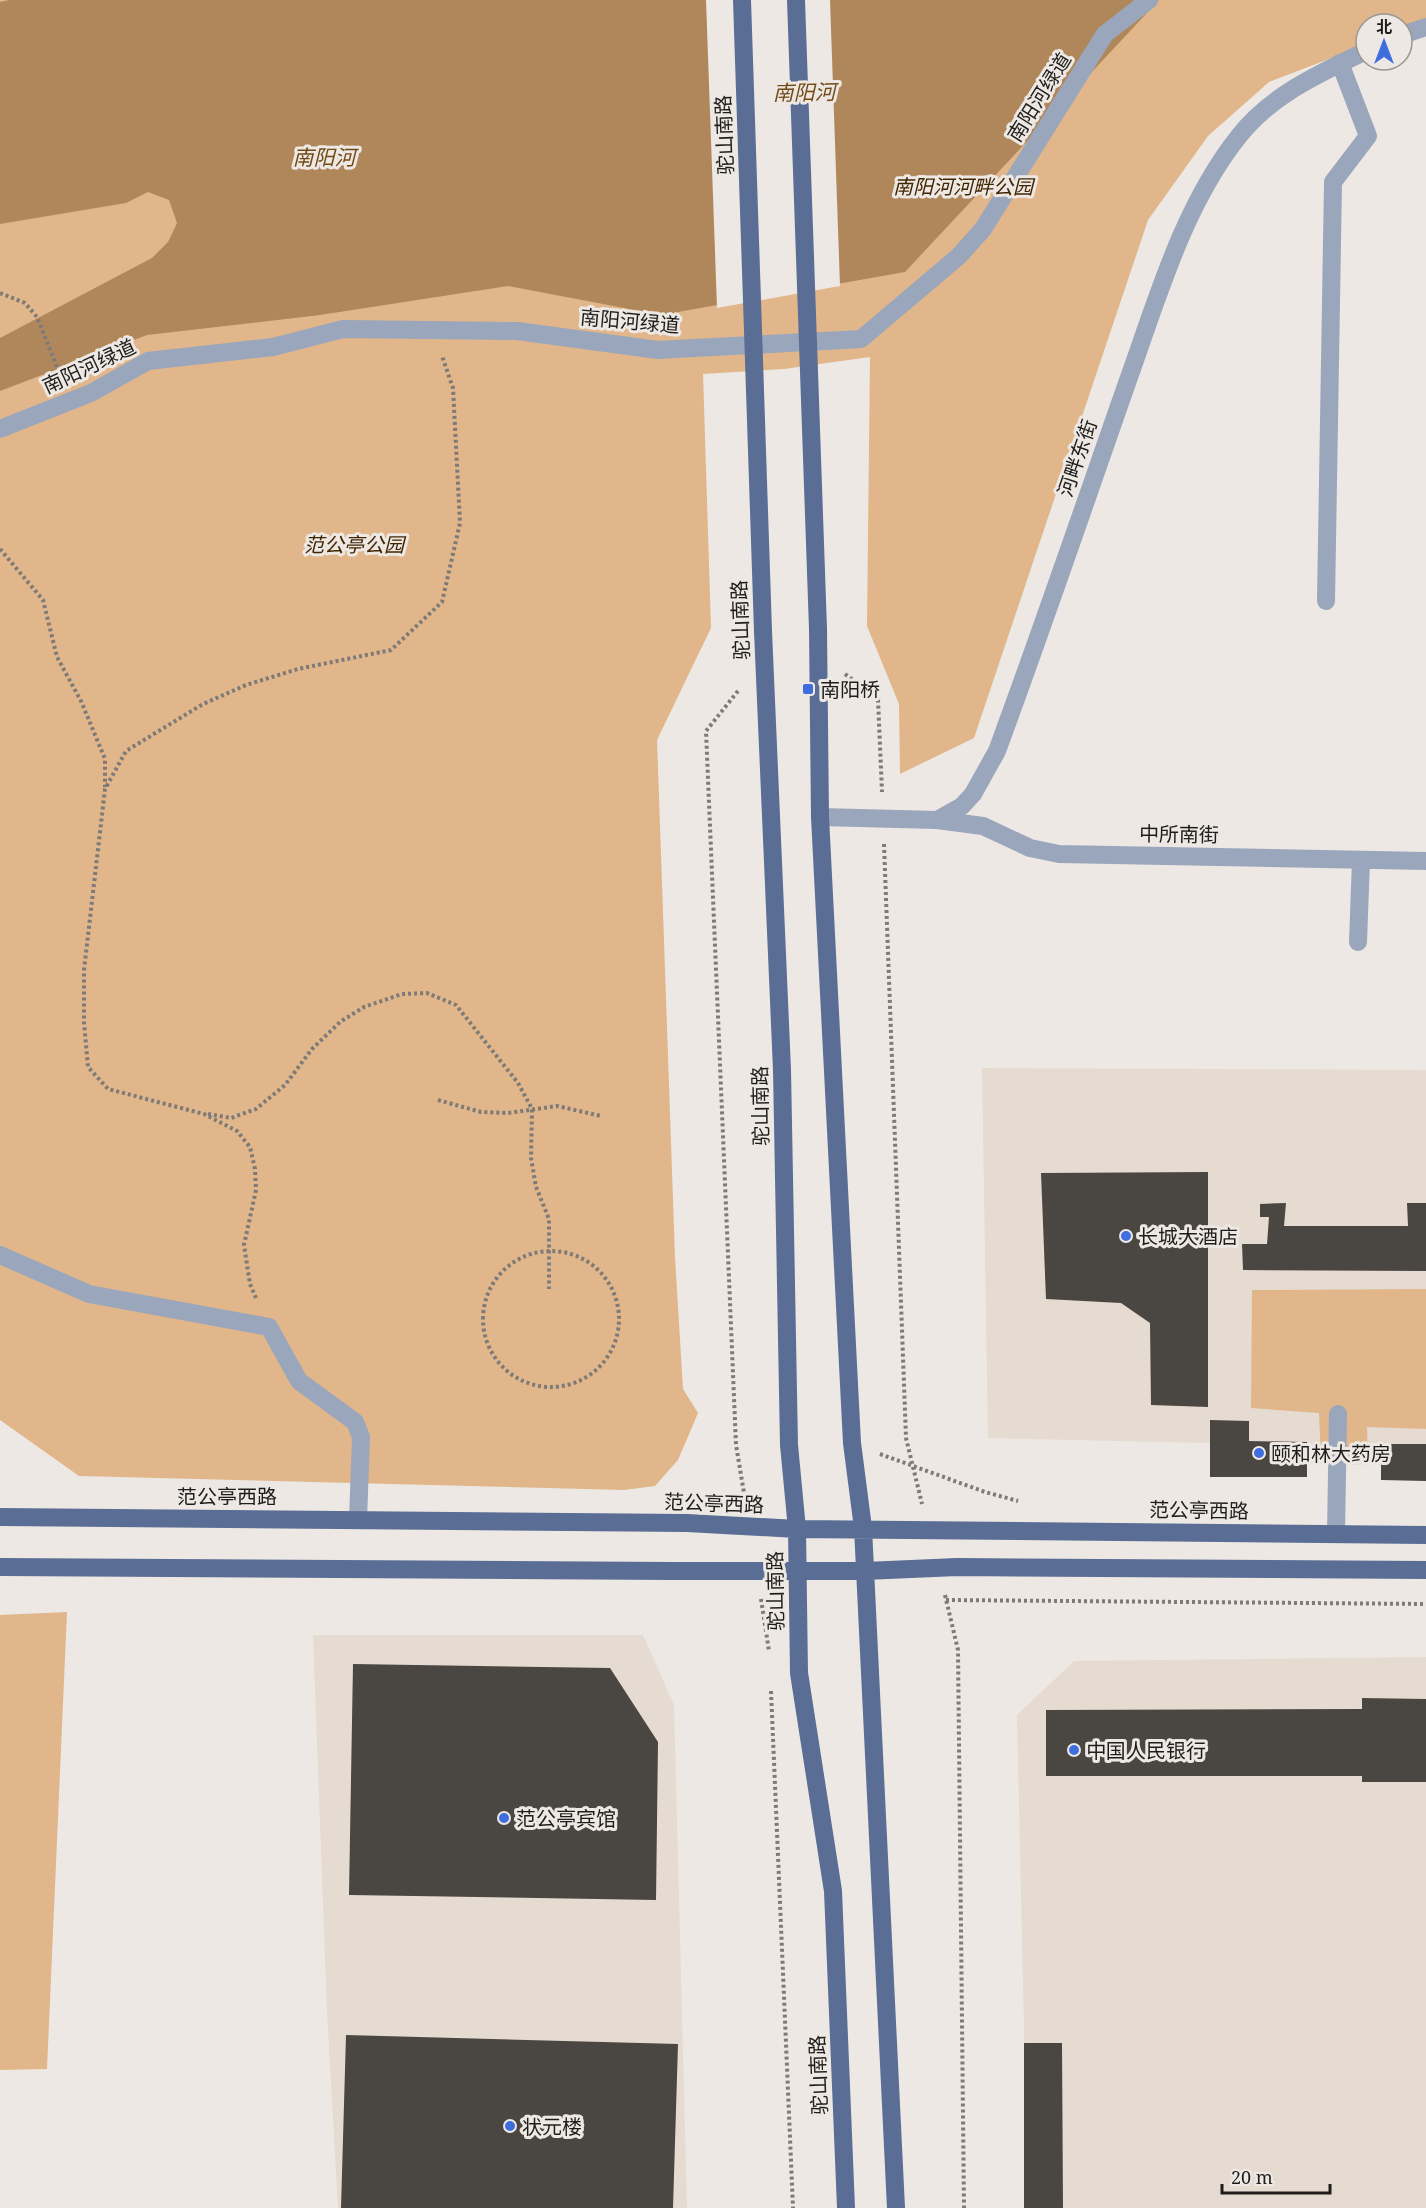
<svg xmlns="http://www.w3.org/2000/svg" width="1426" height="2208" viewBox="0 0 1426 2208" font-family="'Noto Serif','Noto Sans SC',serif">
	<rect width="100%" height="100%" fill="#ede8e3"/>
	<path fill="#e6dbd0" d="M982 1068 1426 1070V1444H1381V1465L1307 1464V1442L1249 1441V1421H1210V1443L988 1438Z
		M313 1635H643L674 1705 687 2208H338L327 2012Z
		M1426 1657V2208H1028L1017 1715 1074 1661Z"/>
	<path fill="#e0b68a" d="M0 0H1426V22L1402 31V24H1366V45L1269 82 1208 136 1148 220 974 738 900 774 899 704 867 626 870 357 784 369 703 374 711 628 657 740 675 1257 683 1389 698 1413 678 1460 655 1486 624 1490 79 1476 0 1420Z
		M1426 1289V1429L1367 1427 1368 1457H1321L1319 1413 1251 1408 1252 1290Z
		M67 1612 47 2069 0 2070V1615Z"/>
	<path fill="#b0875b" d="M9 0H1159L905 272 661 315 508 286 320 315 147 335 0 391V338L152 258 168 242 177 223 169 200 148 192 126 203 0 224V2Z"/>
	<path fill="#ede8e3" d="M706 0H830L840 286 717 308Z"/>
	<path fill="#4a4641" d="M1208 1172V1407L1151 1405 1150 1323 1121 1303 1046 1299 1041 1173Z
		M1286 1203 1284 1226H1408L1407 1203H1426V1271L1243 1270 1242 1244H1267L1269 1217H1260V1204Z
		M1210 1420 1249 1421V1441L1307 1442V1477H1210Z
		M1381 1444H1426V1481L1381 1480Z
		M353 1664 610 1668 658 1742 656 1900 349 1895Z
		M1362 1698 1426 1699V1782H1362V1776H1046V1710L1362 1709Z
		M346 2035 678 2044 673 2208H341Z
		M1024 2043H1062L1063 2208H1024Z"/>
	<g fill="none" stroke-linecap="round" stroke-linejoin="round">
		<path stroke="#7d7a77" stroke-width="4" stroke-dasharray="3 3" stroke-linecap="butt" d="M0 293 25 303 37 317 61 377
			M0 549 43 600 57 657 81 701 105 759V787
			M845 674 878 699 882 792
			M738 691 706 731 736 1445 745 1499
			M884 844 906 1438 922 1504
			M438 1100 481 1112 508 1113 557 1106 601 1116
			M208 1114 231 1118 256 1109 285 1085 312 1049 340 1022 364 1007 402 994 427 993 456 1005 518 1083 532 1109 531 1158 536 1187 549 1219V1289
			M483 1319a68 68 0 1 1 136 0a68 68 0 1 1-136 0Z
			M256 1298 250 1284 244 1245 256 1190 255 1169 250 1147 237 1131 204 1114 108 1089 88 1067 84 1022V970L105 789 126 751 203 704 246 685 298 669 391 650 442 602 460 523 453 388 442 356
			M880 1454 985 1492 1018 1501
			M945 1595 958 1650 964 2208
			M761 1599 769 1651
			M946 1600 1426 1604
			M771 1691 793 2208"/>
		<path stroke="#9aa6bc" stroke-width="18" d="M1402 35 1426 27
			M0 429 91 393 148 361 273 347 343 329 517 331 658 350 861 339 959 256 983 229 1105 34 1149 0
			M1326 601 1333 182 1368 136 1340 63
			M820 817 937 820 962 806 973 794 997 751C1042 629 1084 506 1127 383 1157 300 1183 206 1239 136 1271 95 1320 73 1366 51
			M937 820 983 826 1030 848 1059 854 1426 861
			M1358 942 1361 860
			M0 1255 89 1294 269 1327 299 1381 355 1422 361 1437 358 1520
			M1336 1534 1338 1414"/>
		<path stroke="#5a6d94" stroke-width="18" d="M818 629 820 817 852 1443 863 1528 896 2208
			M763 631 782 1070 789 1445 797 1529 799 1673 833 1891 846 2208
			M0 1517 687 1523 797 1529 1426 1535
			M0 1567 672 1571H865L957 1567 1426 1570"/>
		<path stroke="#5a6d94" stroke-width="18" d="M742 0 763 631
			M796 0 818 629"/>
	</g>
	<g fill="#3e6dde" stroke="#ede8e3" stroke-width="2">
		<rect x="802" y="683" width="12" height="12" rx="3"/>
		<circle cx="1126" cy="1236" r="6"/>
		<circle cx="1259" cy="1453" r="6"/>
		<circle cx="1074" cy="1750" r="6"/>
		<circle cx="504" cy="1818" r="6"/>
		<circle cx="510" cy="2126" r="6"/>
	</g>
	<g text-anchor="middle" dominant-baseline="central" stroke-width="6" stroke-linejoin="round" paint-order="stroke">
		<g font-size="20" fill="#1e1d1b" stroke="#ede8e3">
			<text transform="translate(1039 97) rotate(-58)">南阳河绿道</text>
			<text transform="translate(724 135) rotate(-92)">驼山南路</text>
			<text transform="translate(630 321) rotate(5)">南阳河绿道</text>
			<text transform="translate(89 366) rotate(-25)">南阳河绿道</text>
			<text transform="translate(1077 458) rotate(-71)">河畔东街</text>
			<text transform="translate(740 620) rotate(-92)">驼山南路</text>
			<text transform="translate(1179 834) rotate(1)">中所南街</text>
			<text transform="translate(760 1106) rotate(-91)">驼山南路</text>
			<text x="227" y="1496">范公亭西路</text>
			<text transform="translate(714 1503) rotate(2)">范公亭西路</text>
			<text transform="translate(1199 1510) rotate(1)">范公亭西路</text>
			<text transform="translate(775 1591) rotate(-91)">驼山南路</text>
			<text transform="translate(818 2075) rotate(-92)">驼山南路</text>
		</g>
		<g font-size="20" font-style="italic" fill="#412500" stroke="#ede8e3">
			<text x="963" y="186">南阳河河畔公园</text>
			<text x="354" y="544">范公亭公园</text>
		</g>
		<g font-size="20" fill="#1e1d1b" stroke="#ede8e3" text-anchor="start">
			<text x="820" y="689">南阳桥</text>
			<text x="1138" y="1236">长城大酒店</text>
			<text x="1271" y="1453">颐和林大药房</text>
			<text x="1086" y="1750">中国人民银行</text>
			<text x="516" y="1818">范公亭宾馆</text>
			<text x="522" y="2126">状元楼</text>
		</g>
		<g font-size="21" font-style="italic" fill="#734a15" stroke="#ede8e3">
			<text transform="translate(804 92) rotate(-1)">南阳河</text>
			<text x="324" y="157">南阳河</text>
		</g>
	</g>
	<g transform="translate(1384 42)"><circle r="28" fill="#ede8e3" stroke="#9a9793" stroke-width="1.5"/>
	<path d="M0-4.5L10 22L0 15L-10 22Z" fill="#3e6dde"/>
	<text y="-9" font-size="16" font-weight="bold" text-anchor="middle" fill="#1e1d1b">北</text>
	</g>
	<path d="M1222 2184v9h108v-9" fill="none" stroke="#1e1d1b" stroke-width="3"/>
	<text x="1231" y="2184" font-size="18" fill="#1e1d1b" stroke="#ede8e3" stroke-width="4.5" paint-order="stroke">20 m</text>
</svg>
